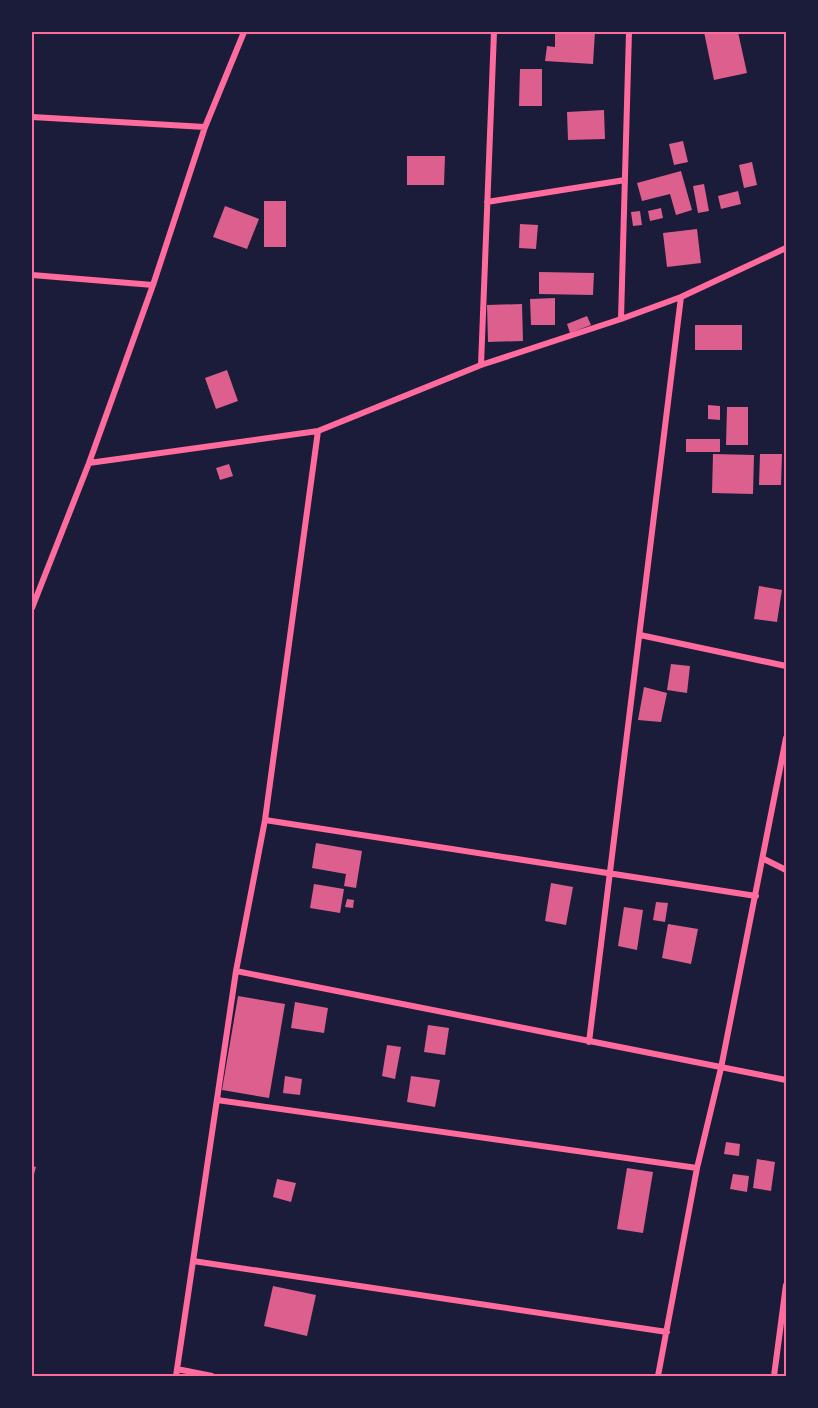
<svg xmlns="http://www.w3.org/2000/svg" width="818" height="1408" viewBox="0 0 818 1408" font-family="'PT Serif',serif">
	<rect width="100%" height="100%" fill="#1b1b3a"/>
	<path fill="#dd5f8e" d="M555 32H595L593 64 545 61 547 46 555 47Z
		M704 32H738L747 73 714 80Z
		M520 69H542V106H519Z
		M604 110 605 139 568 140 567 112Z
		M683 141 688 162 674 165 669 144Z
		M407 156H445L444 185H407Z
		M752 162 757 185 744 188 739 165Z
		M681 171 692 210 676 215 670 194 642 201 637 183Z
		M704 184 709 211 698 213 693 186Z
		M738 191 741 204 721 209 718 196Z
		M264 201H286V247H264Z
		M225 206 259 219 247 249 213 237Z
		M661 208 663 218 650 221 648 211Z
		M640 211 642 225 633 226 631 212Z
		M520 224 538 225 536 249 519 248Z
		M697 229 701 263 667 267 663 233Z
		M539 272 594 273 593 295 539 294Z
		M555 298V325H531L530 299Z
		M522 304 523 341 488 342 487 305Z
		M587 316 591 325 570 333 567 324Z
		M695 325H742V350H695Z
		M227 370 238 401 216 409 205 378Z
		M708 405 720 406V420L708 419Z
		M727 407H748V445H726Z
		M686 439H720V452H686Z
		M713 454 754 455 753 494 712 493Z
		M760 454H782L781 485H759Z
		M229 464 233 476 220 480 216 468Z
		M759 586 782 590 777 622 754 619Z
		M671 664 690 666 687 693 667 690Z
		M644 687 667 693 661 722 638 720Z
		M316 843 362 851 356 888 344 886 346 874 312 868Z
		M551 883 573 887 566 925 545 921Z
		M314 884 344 889 340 913 310 908Z
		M347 899 354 900 353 908 345 907Z
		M656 902 668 903 665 922 653 920Z
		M624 907 643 910 637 950 618 946Z
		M668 924 698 929 691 964 662 958Z
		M238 996 285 1004 269 1098 222 1090Z
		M295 1002 328 1008 324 1033 291 1028Z
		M428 1025 449 1028 445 1055 424 1052Z
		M387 1045 401 1047 395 1079 382 1076Z
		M285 1076 302 1079 300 1095 283 1093Z
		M411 1076 440 1080 435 1107 407 1102Z
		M726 1142 740 1144 739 1156 724 1154Z
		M757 1159 775 1162 771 1191 753 1188Z
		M32 1166 36 1167 32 1181Z
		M627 1168 653 1172 643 1233 617 1229Z
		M733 1174 749 1176 747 1192 730 1189Z
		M277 1179 296 1183 291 1202 273 1197Z
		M273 1286 316 1295 307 1336 264 1326Z"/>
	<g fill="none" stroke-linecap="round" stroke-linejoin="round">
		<path stroke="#ff6b9d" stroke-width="6" d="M32 117 205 127
			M487 202 625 180
			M32 275 153 285
			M621 319 629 32
			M481 365 494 32
			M89 463 318 431 481 365 621 319 681 297 786 248
			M32 608 89 463 153 285 205 127 244 32
			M640 635 786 666
			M265 820 756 896
			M764 859 786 870
			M236 971 786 1080
			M589 1042 681 297
			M217 1100 697 1168
			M193 1261 667 1332
			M177 1369 212 1376
			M176 1376 236 971 265 820 318 431
			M658 1376 697 1168 721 1068 786 738
			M774 1376 786 1285"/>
	</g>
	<rect width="818" height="1408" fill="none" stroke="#1b1b3a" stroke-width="66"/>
	<rect x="33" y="33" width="752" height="1342" fill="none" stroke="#ff6b9d" stroke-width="2"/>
</svg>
